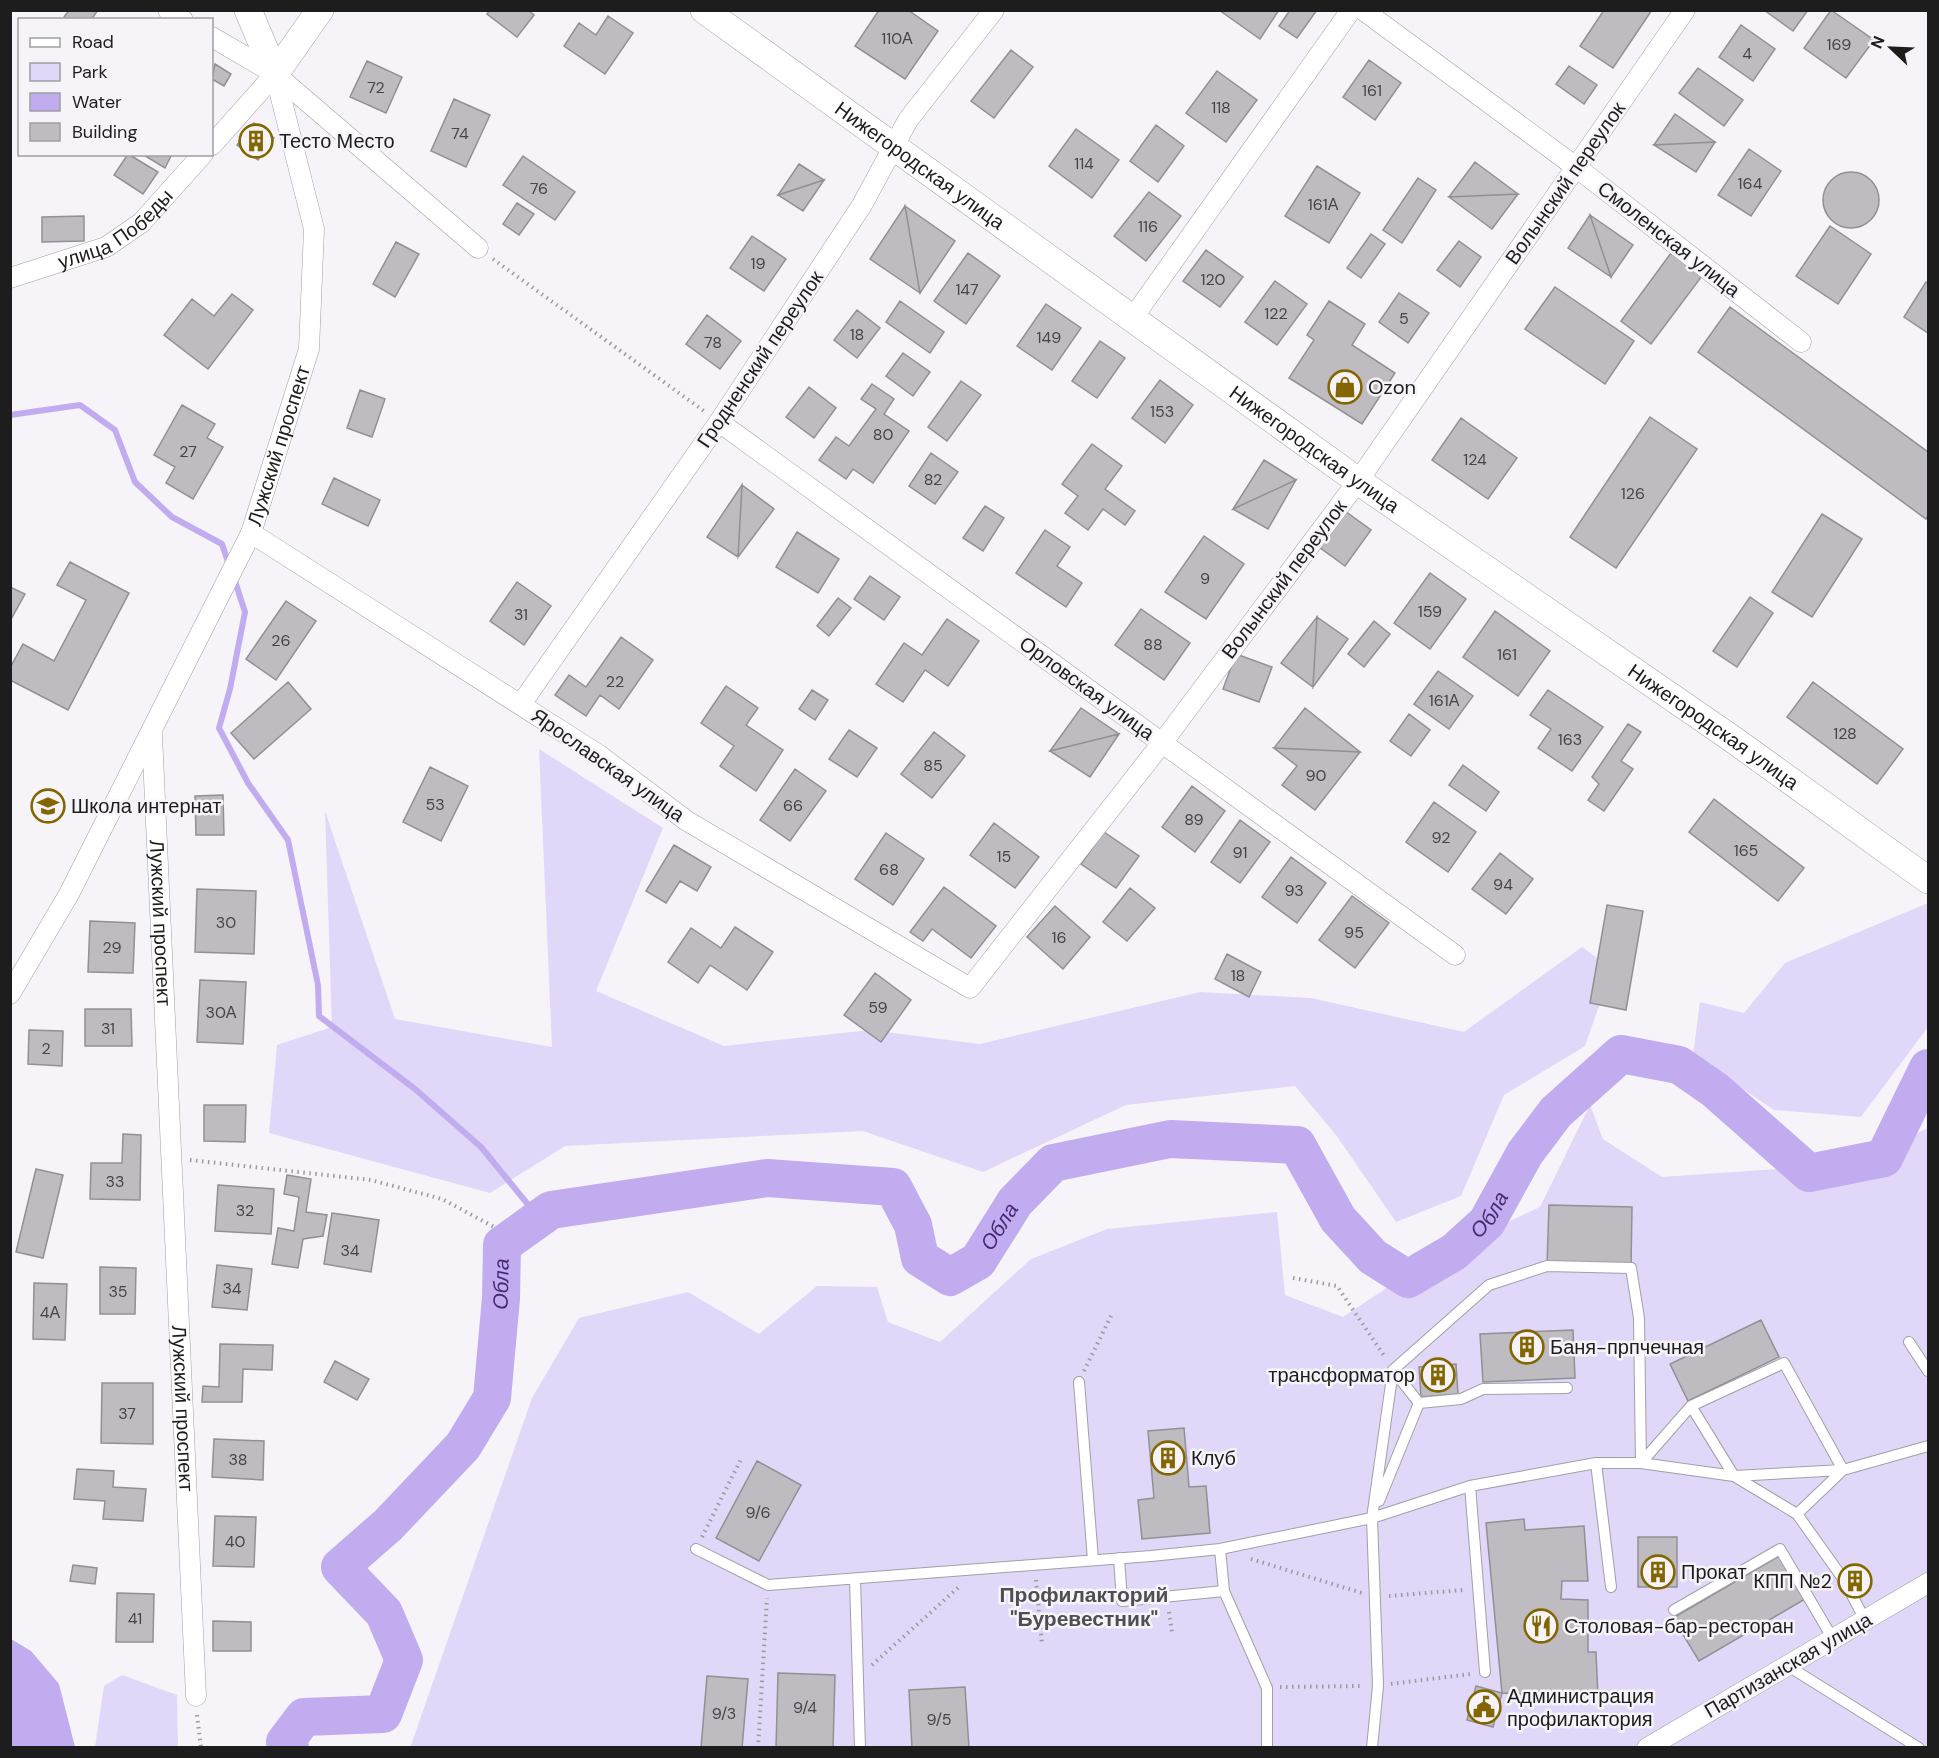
<svg xmlns="http://www.w3.org/2000/svg" width="1939" height="1758" viewBox="0 0 1939 1758" font-family="'DM Sans',sans-serif">
	<rect width="100%" height="100%" fill="#f6f4f9"/>
	<path fill="#e1d7f8" d="M539 749 663 828 596 991 724 1046 870 1030 980 1044 1200 992 1311 998 1464 1032 1582 947 1612 969 1585 1046 1504 1095 1461 1196 1396 1222 1336 1135 1295 1086 1126 1105 983 1172 863 1131 565 1146 490 1193 269 1133 277 1045 332 1027 325 811 395 1019 552 1047Z
		M1928 903V1027L1861 1117 1774 1110 1693 1055 1700 1002 1744 1013 1785 963Z
		M1590 1105 1603 1139 1662 1177 1848 1164 1928 1128V1747L410 1748 532 1398 579 1318 688 1292 759 1334 817 1286 877 1287 888 1322 940 1342 1031 1259 1107 1229 1277 1212 1285 1295 1343 1317 1433 1257 1540 1207Z
		M122 1675 177 1695 178 1747H95L104 1686Z"/>
	<path fill="#c1acef" d="M11 1639 31 1651 59 1684 75 1747H11Z"/>
	<g fill="none" stroke-linecap="round" stroke-linejoin="round">
		<path stroke="#c1acef" stroke-width="6" d="M10 415 80 405 115 430 135 482 172 517 222 544 229 565
			M234 578 245 612 230 689 219 728 248 783 288 840 318 985 319 1016 415 1089 481 1147 539 1218"/>
		<path stroke="#c1acef" stroke-width="38" id="s1" d="M290 1748 285 1742 304 1717 383 1714 404 1660 384 1613 340 1567 388 1525 463 1446 492 1398 501 1298 502 1245 551 1210 767 1178 893 1187 913 1225 920 1258 950 1277 978 1261 1015 1202 1053 1163 1170 1139 1297 1145 1338 1219 1373 1257 1408 1279 1454 1252 1487 1222 1525 1153 1556 1112 1621 1054 1679 1065 1715 1090 1809 1173 1884 1158 1928 1068"/>
	</g>
	<path fill="#bebcc0" stroke="#919094" stroke-width="1.5" d="M69 10H98L91 20H68L64 17Z
		M490 10H528L534 15 517 37 487 14Z
		M879 10H908L938 31 905 79 855 46Z
		M1219 10H1279L1260 39Z
		M1290 10H1317L1297 38 1279 26Z
		M1604 10H1652L1613 68 1580 46Z
		M1764 10H1808L1793 31Z
		M1831 10 1874 40 1846 78 1804 48Z
		M608 16 633 33 605 74 564 46 579 23 596 35Z
		M1741 25 1775 49 1753 81 1719 57Z
		M1011 50 1033 67 994 118 971 101Z
		M1369 60 1401 83 1375 120 1343 97Z
		M367 61 402 77 386 113 350 97Z
		M215 64 231 74 224 86 212 79Z
		M1569 66 1597 85 1584 104 1556 84Z
		M1698 68 1743 100 1724 126 1679 93Z
		M1217 71 1257 100 1226 142 1186 113Z
		M454 99 490 115 466 167 431 151Z
		M1675 114 1715 142 1654 145Z
		M254 123 274 138 258 160 237 145Z
		M1156 125 1184 146 1158 182 1130 161Z
		M1076 129 1119 160 1092 198 1049 166Z
		M1715 142 1696 172 1654 145Z
		M1749 149 1781 171 1751 216 1718 195Z
		M128 154 158 172 143 194 114 175Z
		M142 154H172L165 168Z
		M523 156 575 192 555 220 503 185Z
		M1475 162 1518 194 1449 197Z
		M799 164 824 180 778 195Z
		M1317 166 1360 193 1329 243 1285 216Z
		M1823 200a28 28 0 1 1 56 0a28 28 0 1 1-56 0Z
		M1418 178 1436 190 1402 243 1383 230Z
		M824 180 803 211 778 195Z
		M1149 192 1181 216 1146 261 1114 236Z
		M1518 194 1492 229 1449 197Z
		M517 203 534 214 519 235 503 224Z
		M905 206 920 293 870 259Z
		M905 206 955 241 920 293Z
		M1590 215 1611 277 1568 248Z
		M1590 215 1633 245 1611 277Z
		M84 216V241L42 242V217Z
		M1830 226 1871 254 1838 304 1796 276Z
		M1371 234 1385 244 1361 278 1347 268Z
		M752 236 786 259 764 291 730 268Z
		M1459 241 1481 257 1460 287 1437 270Z
		M396 242 419 254 395 297 373 284Z
		M1206 250 1243 277 1220 307 1183 281Z
		M968 253 1000 276 966 324 934 301Z
		M1671 253 1702 276 1651 344 1621 321Z
		M1275 281 1307 304 1277 345 1245 322Z
		M1926 282 1928 284V333L1904 317Z
		M1555 287 1634 341 1605 384 1525 329Z
		M1399 293 1429 313 1408 343 1379 322Z
		M232 294 253 310 208 369 164 335 192 299 214 316Z
		M900 301 944 332 930 353 886 322Z
		M1329 301 1365 324 1352 345 1395 373 1362 424 1289 378 1314 340 1307 335Z
		M1046 304 1081 328 1052 370 1017 346Z
		M1730 307 1928 452V515L1926 519 1698 352Z
		M857 310 880 328 857 358 834 340Z
		M707 315 741 341 720 369 686 344Z
		M1100 341 1125 358 1097 398 1072 381Z
		M903 353 930 372 913 396 886 376Z
		M1160 380 1193 405 1165 443 1132 418Z
		M961 381 981 395 947 441 928 427Z
		M872 384 894 399 884 414 909 431 873 483 853 469 846 479 819 460 836 437 849 446 876 409 861 399Z
		M809 387 836 408 814 438 786 417Z
		M360 390 385 399 372 437 347 428Z
		M182 405 215 424 207 438 223 447 193 499 166 483 175 467 154 455Z
		M1650 417 1697 449 1616 568 1570 537Z
		M1461 418 1517 458 1488 499 1432 460Z
		M1092 444 1122 466 1105 489 1135 511 1125 525 1103 509 1088 530 1065 513 1078 496 1062 484Z
		M931 453 958 472 935 504 909 486Z
		M1264 460 1296 480 1233 509Z
		M334 478 380 500 368 526 322 504Z
		M1296 480 1268 529 1233 509Z
		M742 485 774 509 738 557Z
		M742 485 738 557 707 537Z
		M985 506 1004 518 983 551 963 538Z
		M1345 511 1371 530 1345 566 1319 547Z
		M1822 514 1862 539 1812 617 1772 592Z
		M1045 530 1070 547 1057 566 1082 583 1066 607 1016 573Z
		M797 532 839 559 818 593 776 567Z
		M1204 536 1244 564 1206 619 1165 592Z
		M70 562 129 593 68 710 10 680V668L23 644 54 661 86 600 57 585Z
		M1430 573 1466 599 1430 649 1394 623Z
		M870 576 900 597 884 620 854 599Z
		M517 582 551 606 524 645 490 621Z
		M10 587 25 594 10 621Z
		M1750 597 1773 613 1737 667 1713 651Z
		M838 598 851 608 829 636 817 626Z
		M286 601 316 621 276 680 246 659Z
		M1141 609 1190 643 1164 680 1115 645Z
		M1495 611 1550 651 1518 696 1463 657Z
		M1317 617 1348 639 1313 687Z
		M1317 617 1313 687 1281 663Z
		M947 619 979 641 948 686 925 670 903 702 876 684 904 643 922 655Z
		M1374 621 1390 634 1364 667 1348 654Z
		M621 637 653 660 619 709 600 695 586 716 555 695 569 675 586 687Z
		M1236 654 1272 667 1259 702 1223 689Z
		M1438 671 1473 696 1449 729 1414 704Z
		M288 682 311 709 254 759 231 733Z
		M1813 682 1903 749 1877 784 1787 717Z
		M726 686 758 708 746 725 783 750 756 791 720 766 734 746 701 723Z
		M812 690 828 700 815 720 799 709Z
		M1548 690 1603 727 1572 771 1538 748 1551 729 1530 715Z
		M1081 708 1119 734 1050 751Z
		M1305 708 1360 752 1274 748Z
		M1409 714 1430 730 1411 756 1390 741Z
		M1628 724 1641 732 1621 761 1633 769 1604 811 1588 800 1599 784 1592 777Z
		M849 730 877 748 857 777 829 759Z
		M934 732 965 756 932 798 901 774Z
		M1119 734 1090 777 1050 751Z
		M1274 748 1360 752 1315 810 1282 785 1297 766Z
		M1463 765 1499 792 1486 811 1449 785Z
		M430 767 468 786 441 841 403 822Z
		M795 769 826 791 790 841 760 820Z
		M1192 786 1225 811 1195 852 1162 827Z
		M223 795 224 835H196L195 796Z
		M1714 799 1804 868 1778 901 1689 832Z
		M1434 802 1476 832 1448 872 1406 842Z
		M1240 820 1270 842 1240 883 1211 862Z
		M994 823 1039 857 1015 888 970 855Z
		M1104 832 1139 856 1116 888 1081 864Z
		M886 833 924 859 893 905 855 879Z
		M674 845 711 867 697 891 680 881 666 903 646 891Z
		M1500 853 1533 879 1506 914 1472 889Z
		M1291 857 1326 883 1297 923 1262 897Z
		M944 887 996 926 971 958 932 929 923 941 910 932Z
		M1130 888 1155 908 1127 941 1103 922Z
		M197 889 256 891 254 954 195 952Z
		M1352 896 1389 923 1355 968 1319 940Z
		M1607 905 1643 911 1626 1010 1590 1003Z
		M1055 906 1090 937 1063 969 1027 937Z
		M90 921 135 923 133 973 88 972Z
		M735 927 773 952 747 990 710 965 698 983 668 962 691 928 721 948Z
		M1227 954 1261 972 1249 997 1215 979Z
		M875 973 911 1000 881 1042 844 1015Z
		M200 980 246 982 243 1044 197 1042Z
		M85 1009H131L132 1046H85Z
		M29 1030 63 1031 62 1066 28 1064Z
		M204 1105H246L245 1142 204 1141Z
		M123 1134 141 1135 140 1200 90 1199 91 1163H122Z
		M36 1169 63 1175 43 1258 16 1252Z
		M287 1175 311 1179 306 1212 327 1215 323 1236 303 1239 298 1268 272 1264 278 1228 294 1231 299 1197 284 1194Z
		M218 1185 274 1189 271 1234 215 1231Z
		M1549 1205 1632 1207 1631 1268 1547 1266Z
		M332 1213 379 1220 371 1272 324 1264Z
		M217 1265 252 1269 247 1310 212 1307Z
		M100 1267 136 1268 135 1314H100Z
		M34 1283 67 1284 65 1340 33 1339Z
		M1761 1320 1779 1357 1688 1401 1670 1364Z
		M1573 1330 1575 1378 1483 1382 1480 1334Z
		M220 1344 273 1345 272 1370 243 1369 242 1402H202L203 1386 219 1387Z
		M335 1361 369 1379 357 1400 324 1382Z
		M1456 1364 1458 1394 1421 1397 1419 1367Z
		M102 1383H153V1444L101 1443Z
		M1184 1428 1189 1487 1206 1486 1210 1533 1142 1539 1138 1500 1154 1498 1148 1431Z
		M214 1439 264 1441 263 1480 212 1477Z
		M757 1461 801 1485 759 1561 716 1538Z
		M77 1469 114 1471 113 1487 146 1489 143 1521 103 1519 105 1501 74 1499Z
		M215 1516 256 1517 254 1567 213 1566Z
		M1524 1519 1525 1530 1584 1526 1588 1581H1562L1561 1599 1588 1600V1652H1596L1598 1697 1502 1693 1486 1523Z
		M1638 1537H1677V1587H1638Z
		M1779 1556 1805 1599 1699 1661 1673 1618Z
		M73 1565 97 1568 95 1584 70 1581Z
		M1861 1571 1866 1581 1848 1590 1844 1580Z
		M117 1593 154 1594 153 1642H116Z
		M213 1621 251 1622V1651H213Z
		M778 1673 835 1675 833 1748H776Z
		M707 1676 748 1679 742 1748H701Z
		M1476 1686 1502 1693 1493 1727 1467 1720Z
		M965 1687 969 1748H912L909 1690Z"/>
	<g fill="none" stroke-linecap="round" stroke-linejoin="round">
		<defs>
			<path id="lane" d="M1909 1342 1928 1371
				M1393 1370 1419 1403
				M1079 1382 1093 1560
				M1596 1463 1611 1587
				M1641 1463 1691 1406 1734 1476 1843 1470 1784 1363 1691 1406
				M1470 1486 1485 1672
				M1379 1501 1419 1403 1461 1399 1483 1389 1567 1388
				M1797 1514 1843 1470 1928 1446
				M696 1549 768 1585 1151 1556 1220 1549 1372 1518 1470 1486 1596 1463H1641L1734 1476 1797 1514 1844 1580 1865 1620
				M1220 1549 1224 1591 1267 1688V1748
				M1119 1558 1122 1601 1224 1591
				M855 1579 860 1748
				M1674 1610 1780 1549 1833 1639
				M1788 1666 1919 1748
				M1372 1748 1378 1686 1372 1518 1393 1370 1489 1285 1547 1266 1631 1268 1639 1318 1641 1463"/>
			<g id="street">
				<path d="M168 10 183 20"/>
				<path d="M1363 10 1576 167 1801 342"/>
				<path d="M212 37 275 74 478 248"/>
				<path d="M212 145 275 74"/>
				<path id="s2" d="M10 278 106 247 141 223 203 154"/>
				<path d="M1132 319 1351 10"/>
				<path d="M719 422 1455 955"/>
				<path d="M251 533 599 755 687 821 970 988 1162 743 1358 481 1685 10"/>
				<path d="M521 704 719 422 862 205 908 120 994 10"/>
				<path id="s3" d="M152 735 196 1696"/>
				<path id="s4" d="M10 994 69 894 251 533 309 349 314 229 275 74"/>
				<path d="M1647 1748 1928 1583"/>
			</g>
			<g id="secondary">
				<path d="M248 10 275 74"/>
				<path id="s5" d="M704 10 1358 481 1731 738 1928 880"/>
				<path d="M275 74 320 10"/>
			</g>
		</defs>
		<use href="#lane" stroke="#a1a0a4" stroke-width="12"/>
		<use href="#street" stroke="#a1a0a4" stroke-width="21"/>
		<use href="#secondary" stroke="#a1a0a4" stroke-width="28"/>
		<path stroke="#9b9a9d" stroke-width="4" stroke-dasharray="1.5 4.5" stroke-linecap="butt" d="M493 259 704 411
			M190 1160 371 1180 442 1199 496 1228
			M1293 1278 1337 1286 1385 1357
			M1084 1371 1113 1312
			M702 1537 742 1457
			M1251 1559 1362 1593
			M1036 1580 1042 1644
			M1389 1596 1463 1590
			M1169 1612 1172 1632
			M872 1665 960 1586
			M1391 1684 1470 1674
			M1280 1687 1362 1686
			M197 1715 201 1748
			M758 1748 767 1598"/>
		<use href="#lane" stroke="#fff" stroke-width="10"/>
		<use href="#street" stroke="#fff" stroke-width="20"/>
		<use href="#secondary" stroke="#fff" stroke-width="27"/>
	</g>
	<defs>
		<symbol id="building-ring" viewBox="-11 -11 22 22"><circle r="9.5" fill="#f6f4f9" stroke="#846600" stroke-width="1.5"/><path d="M-4-6H4V6H1V3H-1V6H-4ZM-2.5-4.3h1.7v1.8h-1.7ZM.8-4.3h1.7v1.8H.8ZM-2.5-1h1.7V.8h-1.7ZM.8-1h1.7V.8H.8Z" fill="#846600"/></symbol>
		<symbol id="shop-ring" viewBox="-11 -11 22 22"><circle r="9.5" fill="#f6f4f9" stroke="#846600" stroke-width="1.5"/><path d="M-5-2.5h2.3a2.7 3.5 0 0 1 5.4 0H5L5.5 6h-11ZM-1.5-2.5h3a1.5 2.3 0 0 0-3 0Z" fill="#846600"/></symbol>
		<symbol id="school-ring" viewBox="-11 -11 22 22"><circle r="9.5" fill="#f6f4f9" stroke="#846600" stroke-width="1.5"/><path d="M0-5L7-2L0 1L-7-2ZM-4 1L0 2.5L4 1V4Q0 6-4 4Z" fill="#846600"/></symbol>
		<symbol id="restaurant-ring" viewBox="-11 -11 22 22"><circle r="9.5" fill="#f6f4f9" stroke="#846600" stroke-width="1.5"/><path d="M-5-6h1v4h1v-4h1v4h1v-4h1v5L-1.5 .5V6h-2V.5L-5-1ZM5-6V6H3V1.5H1.5Q1.5-4 5-6Z" fill="#846600"/></symbol>
		<symbol id="civic-ring" viewBox="-11 -11 22 22"><circle r="9.5" fill="#f6f4f9" stroke="#846600" stroke-width="1.5"/><path d="M-.6-6.5H3V-4.5H.6V-3L4-1V1h2V6H-6V1h2V-1L-.6-3ZM-1.2 2.5V6h2.4V2.5Z" fill="#846600"/></symbol>
	</defs>
	<g fill-rule="evenodd">
		<use href="#building-ring" x="237" y="122" width="38" height="38"/>
		<use href="#shop-ring" x="1326" y="368" width="38" height="38"/>
		<use href="#school-ring" x="29" y="787" width="38" height="38"/>
		<use href="#building-ring" x="1508" y="1328" width="38" height="38"/>
		<use href="#building-ring" x="1419" y="1356" width="38" height="38"/>
		<use href="#building-ring" x="1149" y="1439" width="38" height="38"/>
		<use href="#building-ring" x="1639" y="1553" width="38" height="38"/>
		<use href="#building-ring" x="1836" y="1562" width="38" height="38"/>
		<use href="#restaurant-ring" x="1522" y="1607" width="38" height="38"/>
		<use href="#civic-ring" x="1465" y="1688" width="38" height="38"/>
	</g>
	<g text-anchor="middle" dominant-baseline="central" stroke-width="5" stroke-linejoin="round" paint-order="stroke">
		<g font-size="16" fill="#454546">
			<text x="897" y="38">110А</text>
			<text x="1839" y="44">169</text>
			<text x="1747" y="53">4</text>
			<text x="376" y="87">72</text>
			<text x="1372" y="90">161</text>
			<text x="1221" y="107">118</text>
			<text x="460" y="133">74</text>
			<text x="1084" y="163">114</text>
			<text x="1750" y="183">164</text>
			<text x="539" y="188">76</text>
			<text x="1323" y="204">161А</text>
			<text x="1148" y="226">116</text>
			<text x="758" y="263">19</text>
			<text x="1213" y="279">120</text>
			<text x="967" y="289">147</text>
			<text x="1276" y="313">122</text>
			<text x="1404" y="318">5</text>
			<text x="857" y="334">18</text>
			<text x="1049" y="337">149</text>
			<text x="713" y="342">78</text>
			<text x="1162" y="411">153</text>
			<text x="883" y="434">80</text>
			<text x="188" y="451">27</text>
			<text x="1475" y="459">124</text>
			<text x="933" y="479">82</text>
			<text x="1633" y="493">126</text>
			<text x="1205" y="578">9</text>
			<text x="1430" y="611">159</text>
			<text x="521" y="614">31</text>
			<text x="281" y="640">26</text>
			<text x="1153" y="644">88</text>
			<text x="1507" y="654">161</text>
			<text x="615" y="681">22</text>
			<text x="1444" y="700">161А</text>
			<text x="1845" y="733">128</text>
			<text x="1570" y="739">163</text>
			<text x="933" y="765">85</text>
			<text x="1316" y="775">90</text>
			<text x="435" y="804">53</text>
			<text x="793" y="805">66</text>
			<text x="1194" y="819">89</text>
			<text x="1441" y="837">92</text>
			<text x="1746" y="850">165</text>
			<text x="1240" y="852">91</text>
			<text x="1004" y="856">15</text>
			<text x="889" y="869">68</text>
			<text x="1503" y="884">94</text>
			<text x="1294" y="890">93</text>
			<text x="226" y="922">30</text>
			<text x="1354" y="932">95</text>
			<text x="1059" y="937">16</text>
			<text x="112" y="947">29</text>
			<text x="1238" y="975">18</text>
			<text x="878" y="1007">59</text>
			<text x="221" y="1012">30А</text>
			<text x="108" y="1028">31</text>
			<text x="46" y="1048">2</text>
			<text x="115" y="1181">33</text>
			<text x="245" y="1210">32</text>
			<text x="350" y="1250">34</text>
			<text x="232" y="1288">34</text>
			<text x="118" y="1291">35</text>
			<text x="50" y="1312">4А</text>
			<text x="127" y="1413">37</text>
			<text x="238" y="1459">38</text>
			<text x="758" y="1512">9/6</text>
			<text x="235" y="1541">40</text>
			<text x="135" y="1618">41</text>
			<text x="805" y="1707">9/4</text>
			<text x="724" y="1713">9/3</text>
			<text x="939" y="1719">9/5</text>
		</g>
		<g font-size="20" fill="#1d1d1e" stroke="#f6f4f9" text-anchor="start">
			<text x="279" y="141">Тесто Место</text>
			<text x="1368" y="387">Ozon</text>
			<text x="71" y="806">Школа интернат</text>
			<text x="1550" y="1347">Баня-прпчечная</text>
			<text x="1415" y="1375" text-anchor="end">трансформатор</text>
			<text x="1191" y="1458">Клуб</text>
			<text x="1681" y="1572">Прокат</text>
			<text x="1832" y="1581" text-anchor="end">КПП №2</text>
			<text x="1564" y="1626">Столовая-бар-ресторан</text>
			<text x="1507" y="1696">Администрация<tspan x="1507" dy="23">профилактория</tspan></text>
		</g>
		<g font-size="20" fill="#1d1d1e" stroke="#f6f4f9">
			<text stroke="none"><textPath href="#s5" startOffset="266">Нижегородская улица</textPath></text>
			<text transform="translate(1565 183) rotate(-55)">Волынский переулок</text>
			<text stroke="none"><textPath href="#s2" startOffset="118">улица Победы</textPath></text>
			<text transform="translate(1669 239) rotate(38)">Смоленская улица</text>
			<text transform="translate(760 359) rotate(-56)">Гродненский переулок</text>
			<text stroke="none"><textPath href="#s4" startOffset="612">Лужский проспект</textPath></text>
			<text stroke="none"><textPath href="#s5" startOffset="752">Нижегородская улица</textPath></text>
			<text transform="translate(1284 579) rotate(-53)">Волынский переулок</text>
			<text transform="translate(1087 688) rotate(36)">Орловская улица</text>
			<text stroke="none"><textPath href="#s5" startOffset="1238">Нижегородская улица</textPath></text>
			<text transform="translate(608 765) rotate(35)">Ярославская улица</text>
			<text stroke="none"><textPath href="#s3" startOffset="188">Лужский проспект</textPath></text>
			<text stroke="none"><textPath href="#s3" startOffset="674">Лужский проспект</textPath></text>
			<text transform="translate(1788 1665) rotate(-30)">Партизанская улица</text>
		</g>
		<g font-size="21" font-style="italic" fill="#482875" stroke="#f6f4f9">
			<text stroke="none"><textPath href="#s1" startOffset="1876">Обла</textPath></text>
			<text stroke="none"><textPath href="#s1" startOffset="1263">Обла</textPath></text>
			<text stroke="none"><textPath href="#s1" startOffset="634">Обла</textPath></text>
		</g>
		<g font-size="21" font-weight="bold" fill="#4f4e52" stroke="#f6f4f9">
			<text x="1084" y="1595">Профилакторий<tspan x="1084" dy="24">"Буревестник"</tspan></text>
		</g>
	</g>
	<rect width="1939" height="1758" fill="none" stroke="#1d1d1e" stroke-width="24"/>
	<rect x="18" y="18" width="195" height="138" fill="#f6f4f9" stroke="#9f9ea1" stroke-width="1.5"/>
	<rect x="30" y="38" width="30" height="9" fill="#ffffff" stroke="#9f9ea1" stroke-width="1.5"/>
	<text x="72" y="48" font-size="18" fill="#1d1d1e">Road</text>
	<rect x="30" y="63" width="30" height="18" fill="#e1d7f8" stroke="#9f9ea1" stroke-width="1.5"/>
	<text x="72" y="78" font-size="18" fill="#1d1d1e">Park</text>
	<rect x="30" y="93" width="30" height="18" fill="#c1acef" stroke="#9f9ea1" stroke-width="1.5"/>
	<text x="72" y="108" font-size="18" fill="#1d1d1e">Water</text>
	<rect x="30" y="123" width="30" height="18" fill="#bebcc0" stroke="#9f9ea1" stroke-width="1.5"/>
	<text x="72" y="138" font-size="18" fill="#1d1d1e">Building</text>
	<g transform="translate(1891 48) rotate(293)" stroke="#f6f4f9" stroke-width="4.5" paint-order="stroke">
	<path d="M0-4.5L10 22L0 15L-10 22Z" fill="#1d1d1e"/>
	<text y="-9" font-size="16" font-weight="bold" text-anchor="middle" fill="#1d1d1e">N</text>
	</g>
</svg>
